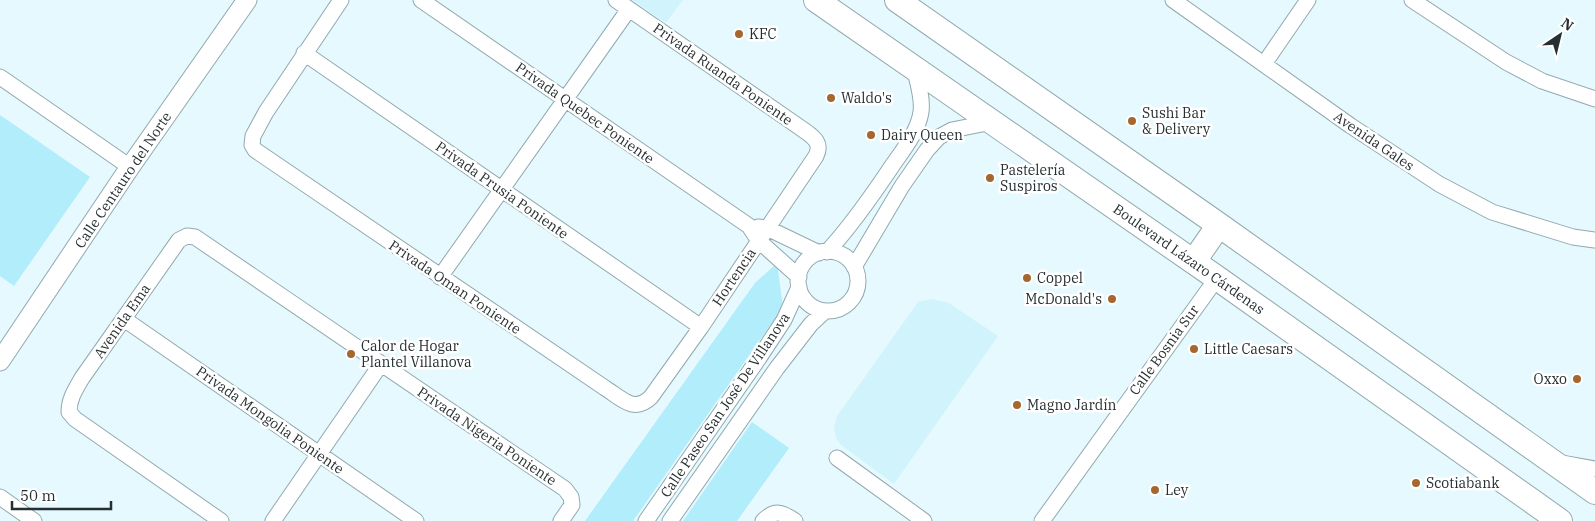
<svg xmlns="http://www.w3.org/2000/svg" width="1595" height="521" viewBox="0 0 1595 521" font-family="'IBM Plex Serif',serif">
	<rect width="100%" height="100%" fill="#e5f9fe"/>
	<path fill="#d1f4fc" d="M632 0H683L666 23Z
		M932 299 949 303 998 336 894 484 841 445 836 438 834 427 837 416 918 302Z"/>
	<path fill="#b1edfb" d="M0 115 90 177 14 286 0 276Z
		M777 263 783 307 633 521H585L755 283Z
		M752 422 789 448 737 521H683Z"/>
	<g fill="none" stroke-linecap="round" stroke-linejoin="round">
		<defs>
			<path id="minor" d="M341 0 266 112 253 136 252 145 255 150 605 388C621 398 634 414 651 397L701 327 816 156C822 144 815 138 805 131L616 0
				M421 0 749 226 759 241 799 277
				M1173 0 1351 126 1439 184 1492 212 1573 237 1595 240
				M1412 0 1506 62 1542 81 1595 99
				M304 53 701 327
				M1264 64 1308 0
				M0 77 130 167
				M758 227 767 228 819 253
				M798 281a30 30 0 1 1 60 0a30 30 0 1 1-60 0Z
				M827 252C852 225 872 196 892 166 903 150 918 132 921 112 923 97 917 81 914 67
				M854 267 902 186 927 150 939 137 952 130 992 122
				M440 277 629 9
				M124 319 416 521
				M837 458 924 521
				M1562 463 1595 469
				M0 497 34 521
				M221 521 75 419 69 412C69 399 75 390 82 378L179 240 187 236 195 237 565 489 571 497 572 505 561 521
				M273 521 381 364
				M646 521 759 358 784 320 799 287
				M670 521 777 368 811 324 825 311
				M763 521C775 509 782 512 795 521
				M1042 521 1217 278"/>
			<path id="tertiary" d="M0 361 130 167 247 0"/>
			<path id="primary" d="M816 0 1217 278 1560 521
				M897 0 1219 225 1595 492
				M1194 261 1219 225"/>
		</defs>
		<use href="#minor" stroke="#91a9ae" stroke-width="17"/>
		<use href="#tertiary" stroke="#91a9ae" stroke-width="21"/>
		<use href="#primary" stroke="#91a9ae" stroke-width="26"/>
		<use href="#minor" stroke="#fff" stroke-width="15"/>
		<use href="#tertiary" stroke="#fff" stroke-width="19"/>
		<use href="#primary" stroke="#fff" stroke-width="24"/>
	</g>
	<g fill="#a6662f" stroke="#fff" stroke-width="2">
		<circle cx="739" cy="34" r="5"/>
		<circle cx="831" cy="98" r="5"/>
		<circle cx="1132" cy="121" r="5"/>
		<circle cx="871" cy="135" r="5"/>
		<circle cx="990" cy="178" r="5"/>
		<circle cx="1027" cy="278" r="5"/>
		<circle cx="1112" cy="299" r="5"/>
		<circle cx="1194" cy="349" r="5"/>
		<circle cx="351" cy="354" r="5"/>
		<circle cx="1577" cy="379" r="5"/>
		<circle cx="1017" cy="405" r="5"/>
		<circle cx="1416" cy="483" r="5"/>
		<circle cx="1155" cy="490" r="5"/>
	</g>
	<g text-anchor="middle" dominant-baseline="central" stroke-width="5" stroke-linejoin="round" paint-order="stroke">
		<g font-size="14" fill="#262f31" stroke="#fff" text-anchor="start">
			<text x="749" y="34">KFC</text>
			<text x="841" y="98">Waldo's</text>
			<text x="1142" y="113">Sushi Bar<tspan x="1142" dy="16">&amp; Delivery</tspan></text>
			<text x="881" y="135">Dairy Queen</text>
			<text x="1000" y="170">Pastelería<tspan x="1000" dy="16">Suspiros</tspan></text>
			<text x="1037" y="278">Coppel</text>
			<text x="1102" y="299" text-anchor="end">McDonald's</text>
			<text x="361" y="346">Calor de Hogar<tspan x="361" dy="16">Plantel Villanova</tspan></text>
			<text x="1204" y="349">Little Caesars</text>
			<text x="1567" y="379" text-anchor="end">Oxxo</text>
			<text x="1027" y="405">Magno Jardín</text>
			<text x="1426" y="483">Scotiabank</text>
			<text x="1165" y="490">Ley</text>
		</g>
		<g font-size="14" fill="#262f31" stroke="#fff">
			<text transform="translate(723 74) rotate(35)">Privada Ruanda Poniente</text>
			<text transform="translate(585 113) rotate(35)">Privada Quebec Poniente</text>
			<text transform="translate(1374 141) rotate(34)">Avenida Gales</text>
			<text transform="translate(123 180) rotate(-56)">Calle Centauro del Norte</text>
			<text transform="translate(502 190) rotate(35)">Privada Prusia Poniente</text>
			<text transform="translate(1189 259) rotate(35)">Boulevard Lázaro Cárdenas</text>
			<text transform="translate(734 277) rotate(-56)">Hortencia</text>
			<text transform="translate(455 287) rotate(34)">Privada Oman Poniente</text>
			<text transform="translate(122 321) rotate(-55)">Avenida Ema</text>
			<text transform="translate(1164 350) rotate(-54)">Calle Bosnia Sur</text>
			<text transform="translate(725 405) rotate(-56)">Calle Paseo San José De Villanova</text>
			<text transform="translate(270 420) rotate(35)">Privada Mongolia Poniente</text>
			<text transform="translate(487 436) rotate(34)">Privada Nigeria Poniente</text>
		</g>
	</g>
	<g transform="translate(1560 35) rotate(35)" stroke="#ffffff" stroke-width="4" paint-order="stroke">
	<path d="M0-4L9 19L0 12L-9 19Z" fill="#262f31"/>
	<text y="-8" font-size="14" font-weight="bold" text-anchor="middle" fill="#262f31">N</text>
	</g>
	<path d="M12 501v8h99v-8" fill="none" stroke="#262f31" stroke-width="2.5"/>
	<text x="20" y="501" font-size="15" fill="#262f31" stroke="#ffffff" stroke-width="4" paint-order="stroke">50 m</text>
</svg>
